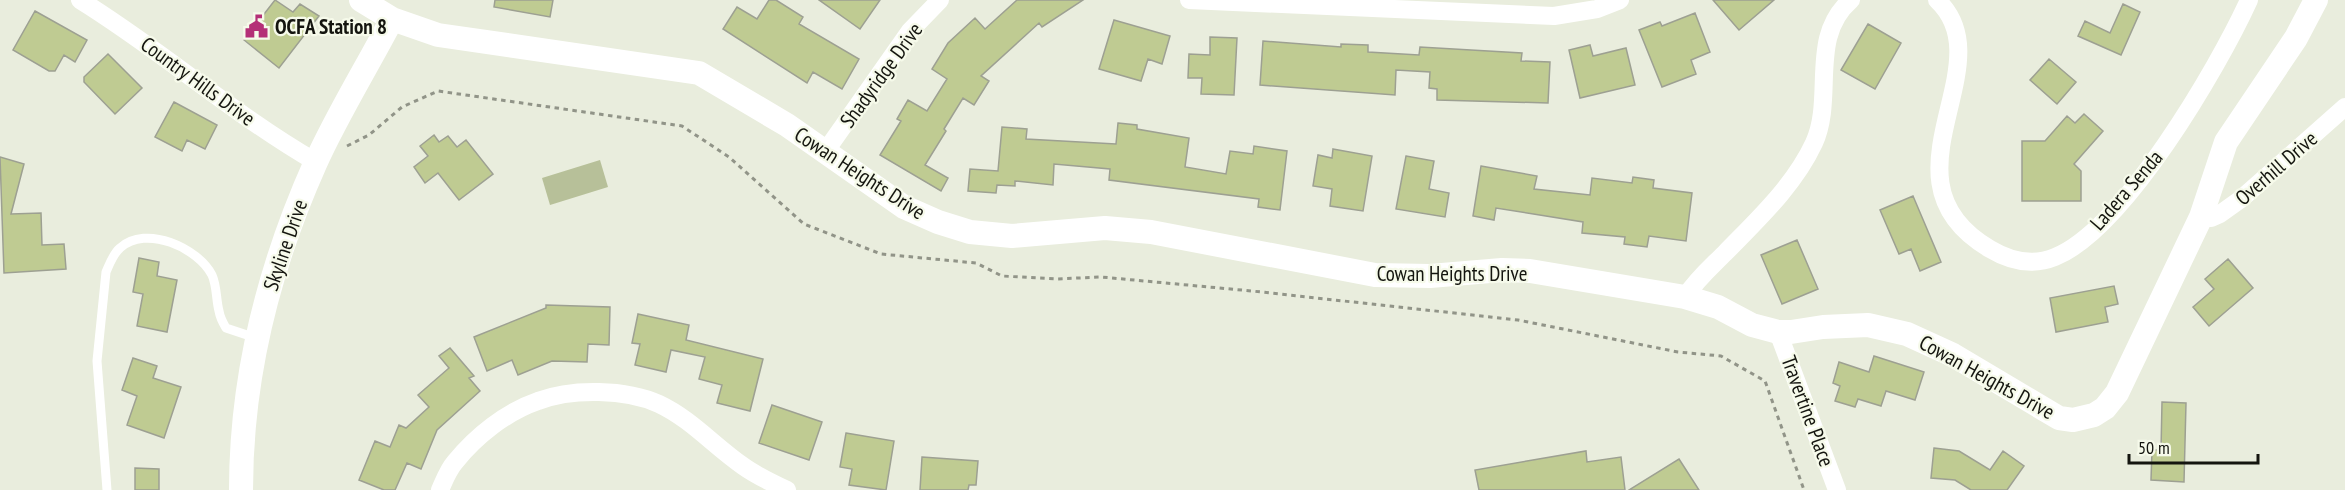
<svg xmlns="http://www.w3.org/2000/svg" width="2345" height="490" viewBox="0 0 2345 490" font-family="'PT Sans Narrow',sans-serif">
	<rect width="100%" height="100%" fill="#e9eddd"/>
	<path fill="#b7c099" d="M600 160 608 187 550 205 542 178Z"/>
	<path fill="#bfcb92" stroke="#9da092" stroke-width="1.5" d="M275 0 293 12 300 4 319 16 279 68 244 40Z
		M495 0H553L550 17 494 7Z
		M769 0H776L803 17 799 24 859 59 842 89 813 72 807 83 723 29 737 7 757 19Z
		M819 0H880L860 29Z
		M1017 0H1083L1042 27 1039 23 981 76 989 81 974 105 963 98 944 129 946 131 925 165 948 178 941 191 880 155 901 121 897 119 908 100 927 111 947 79 932 69 948 43 975 18 985 29Z
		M1713 0H1774L1739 30Z
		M2123 4 2140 12 2121 55 2078 36 2085 21 2110 33Z
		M35 11 87 40 75 62 64 55 55 71H49L13 50Z
		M1695 13 1710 52 1691 60 1696 74 1662 87 1639 30 1660 22 1662 26Z
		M1114 20 1170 36 1162 64 1148 59 1141 81 1099 69Z
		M1868 24 1901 43 1875 89 1841 70Z
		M1210 37 1237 38 1234 95 1201 94 1202 78H1188L1189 54 1210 55Z
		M1263 41 1341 47V44L1368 45V52L1419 55 1420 47 1522 53 1521 61 1550 62 1548 103 1437 100V89L1429 88 1430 72 1396 70 1395 95 1260 85Z
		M1590 45 1593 56 1626 48 1635 85 1580 98 1569 50Z
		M108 54 142 88 115 114 84 82V77Z
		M2049 59 2076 82 2057 104 2030 80Z
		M174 102 217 125 205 149 187 140 182 151 155 137Z
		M2084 114 2103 131 2074 164 2081 171V201H2022V141H2045L2067 116 2075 123Z
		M1118 123 1137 125V129L1189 138 1185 167 1226 174 1230 151 1253 154 1254 146 1287 151 1280 210 1258 207 1259 199 1109 180 1110 169 1054 164 1053 185 1015 181V186L997 185 996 193 968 191 970 169 998 171 1002 127 1027 129 1026 139 1116 144Z
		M434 135 439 142 448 136 457 147 466 140 493 174 459 200 438 173 425 183 414 167 428 156 420 146Z
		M1333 149 1372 156 1363 211 1330 206 1332 189 1313 186 1318 155 1332 158Z
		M1406 156 1434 161 1429 189 1449 193 1445 217 1396 209Z
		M0 157 24 164 11 214 41 213 42 245 64 244 66 269 4 273Z
		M1481 166 1537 176 1534 189 1590 195 1592 178 1632 183 1633 177 1654 180 1653 188 1692 193 1686 241 1649 236 1647 247 1624 244 1625 237 1582 233 1583 222 1496 208 1494 220 1473 216Z
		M1913 196 1941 262 1920 271 1911 249 1899 254 1880 210Z
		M1797 240 1818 289 1782 304 1761 255Z
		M139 258 159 262 157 276 177 280 167 332 137 326 143 294 133 292Z
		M2228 259 2253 288 2209 326 2193 307 2214 289 2205 279Z
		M2114 286 2118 304 2105 307 2108 322 2056 332 2050 298Z
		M546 305 610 307 609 345 588 344 587 362 552 361 518 375 512 360 487 371 474 337 546 308Z
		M638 314 689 325 686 340 763 359 750 411 717 403 722 385 699 379 705 357 671 350 666 372 635 365 640 344 632 343Z
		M450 348 474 376 469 378 480 391 437 430 421 469 407 463 395 490H384L359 480 375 441 390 447 399 425 406 428 429 407 418 395 449 368 439 356Z
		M1874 356 1924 372 1915 400 1886 391 1881 406 1858 399 1855 407 1835 401 1840 386 1833 383 1839 362 1869 372Z
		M133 358 157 366 153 378 181 387 164 438 127 425 137 396 122 390Z
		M2162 402 2186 403 2184 482 2151 480 2152 450H2161Z
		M772 405 822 422 809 460 759 443Z
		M846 433 894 441 886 490 849 485 852 469 840 467Z
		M1934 448 1959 451 1990 470 2003 451 2024 466 2007 490H1971L1955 480 1931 478Z
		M1586 451 1587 462 1621 457 1625 490H1479L1475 470Z
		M922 457 978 461 976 485H969L968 490H920Z
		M1679 459 1699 490H1629Z
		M135 468 159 469V490H135Z"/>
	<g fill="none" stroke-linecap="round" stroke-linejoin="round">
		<path stroke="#919488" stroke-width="3" stroke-dasharray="4.5 4.5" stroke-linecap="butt" d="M347 146 369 135 402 107 438 91 682 126 729 157 804 224 881 254 976 263 1002 276 1056 279 1101 277 1252 291 1518 320 1678 352 1721 356 1765 381 1804 490"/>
		<path stroke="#fff" stroke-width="9" d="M107 490 97 361 106 272C110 263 113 254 120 248 146 224 198 248 212 275 217 286 216 300 219 311 220 317 223 323 226 328L256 338"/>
		<path stroke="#fff" stroke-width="18" d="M80 0C161 50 233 114 316 162
			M1189 0 1554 16 1597 9 1620 0
			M1937 0C2007 66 1872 180 1990 249 2010 261 2033 266 2055 257 2124 229 2218 68 2249 0
			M825 152 910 31 940 0
			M2201 217 2211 218 2220 214 2241 199 2345 107
			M1685 297C1698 278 1709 269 1725 253 1757 220 1794 186 1814 143 1835 97 1808 37 1851 0
			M1778 332 1837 490
			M440 490C444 481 448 470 455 462 476 436 506 412 538 401 572 388 626 389 659 404 691 419 714 446 743 466 757 476 772 483 787 490"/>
		<path stroke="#fff" stroke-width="24" d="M361 0 392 19 438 35 699 73 787 125 904 207 938 222 970 232 1012 236 1105 228 1151 232 1375 275 1430 276 1502 270 1530 271 1685 297 1718 307 1752 325 1778 332H1791L1823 327 1868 325 1907 334 1953 355 2059 418 2073 420 2094 415 2105 408 2117 393 2201 217 2226 142 2296 38 2316 0
			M241 490C241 377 269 267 315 164 337 115 367 67 392 19"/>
	</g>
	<defs>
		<symbol id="civic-bare" viewBox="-9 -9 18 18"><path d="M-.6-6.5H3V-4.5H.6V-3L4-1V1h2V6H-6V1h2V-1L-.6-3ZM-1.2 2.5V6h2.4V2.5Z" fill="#b43077" stroke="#f6faea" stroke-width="2.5" paint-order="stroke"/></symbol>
	</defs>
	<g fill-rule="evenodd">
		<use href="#civic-bare" x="240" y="10" width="33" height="33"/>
	</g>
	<g text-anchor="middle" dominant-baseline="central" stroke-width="4.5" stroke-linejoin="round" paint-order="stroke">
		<g font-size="21" font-weight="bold" fill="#14150f" stroke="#f6faea" text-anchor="start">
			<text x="275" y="26">OCFA Station 8</text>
		</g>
		<g font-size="21" fill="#14150f" stroke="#f6faea">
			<text transform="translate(881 75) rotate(-54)">Shadyridge Drive</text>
			<text transform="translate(198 81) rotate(36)">Country Hills Drive</text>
			<text transform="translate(2276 168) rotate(-41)">Overhill Drive</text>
			<text transform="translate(860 173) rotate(33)">Cowan Heights Drive</text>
			<text transform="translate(2126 190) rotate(-49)">Ladera Senda</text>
			<text transform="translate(285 245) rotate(-71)">Skyline Drive</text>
			<text x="1452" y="273">Cowan Heights Drive</text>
			<text transform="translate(1987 377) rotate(29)">Cowan Heights Drive</text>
			<text transform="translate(1808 411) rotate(70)">Travertine Place</text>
		</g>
	</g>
	<path d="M2129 454v9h129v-9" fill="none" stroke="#14150f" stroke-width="3"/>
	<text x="2138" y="454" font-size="18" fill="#14150f" stroke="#f6faea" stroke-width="4.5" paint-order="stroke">50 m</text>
</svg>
